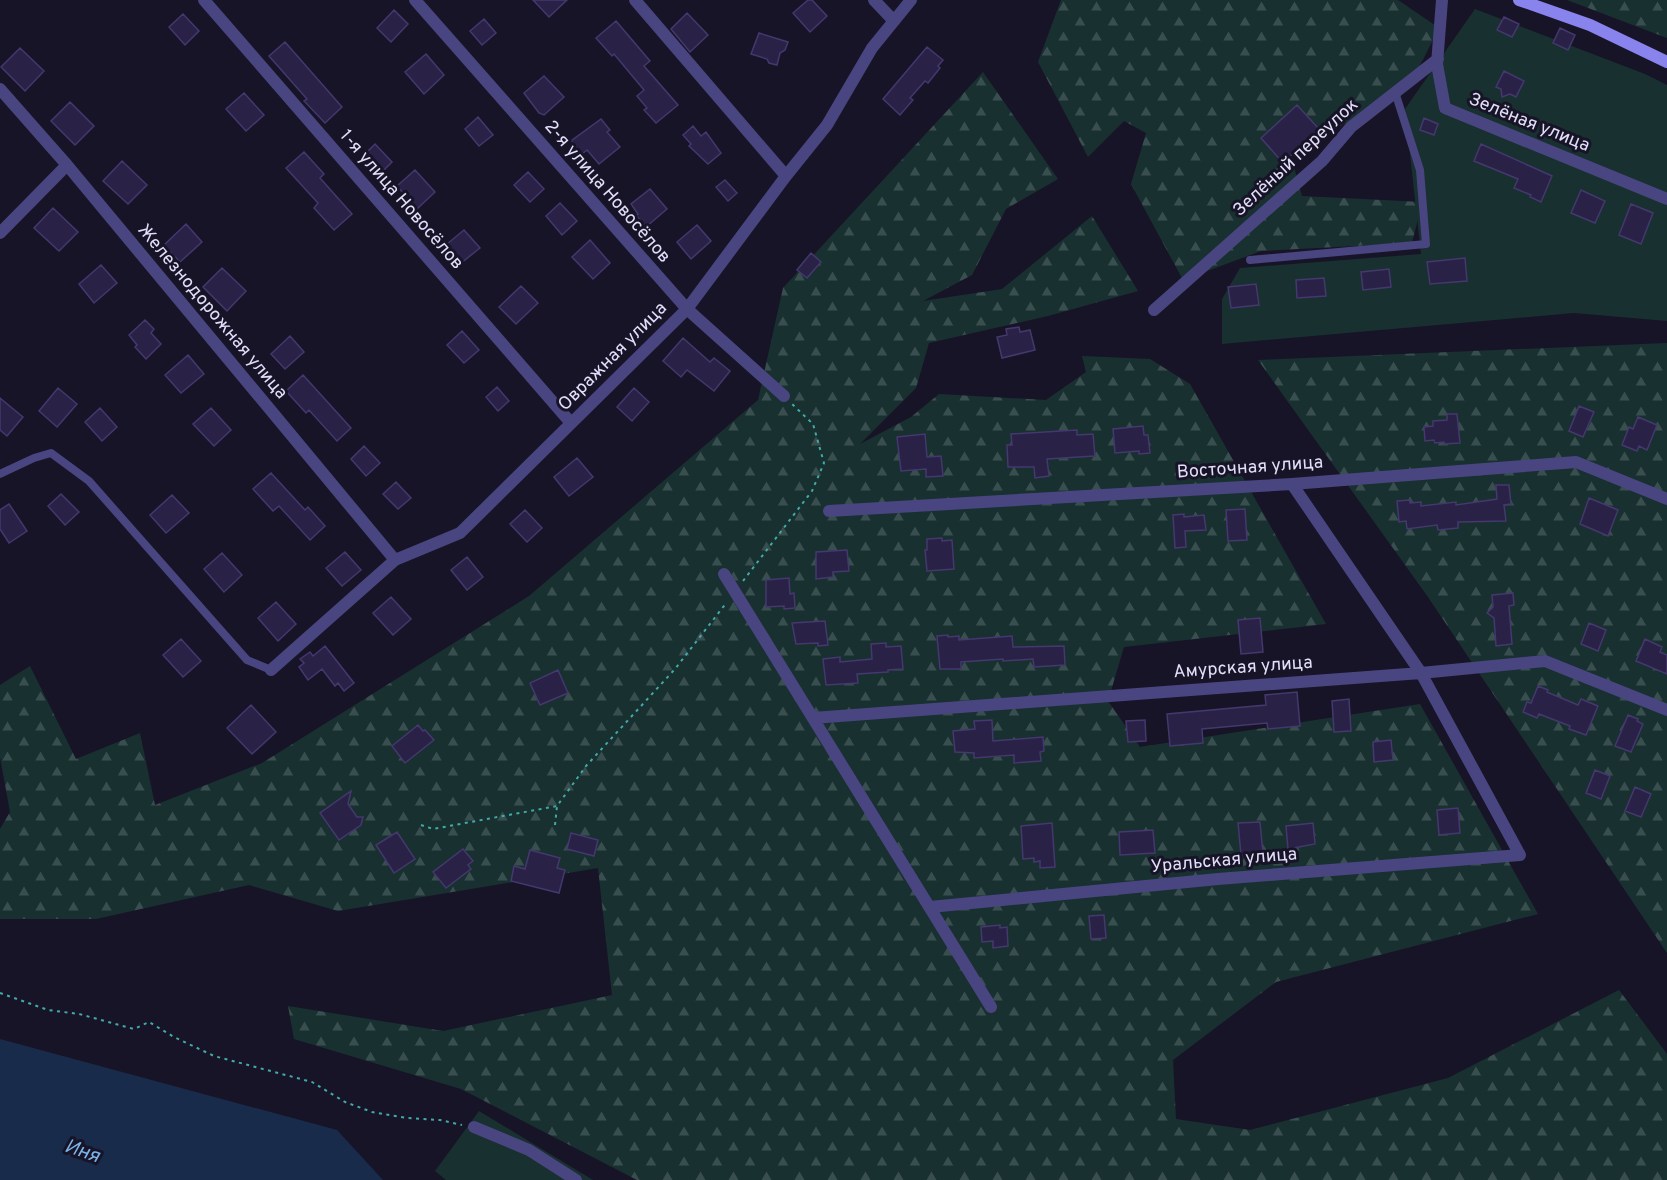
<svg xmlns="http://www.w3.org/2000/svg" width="1667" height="1180" viewBox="0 0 1667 1180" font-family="Overpass,sans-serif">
	<defs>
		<pattern id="forest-firs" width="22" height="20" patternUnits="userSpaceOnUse" patternTransform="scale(1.5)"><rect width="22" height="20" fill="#183030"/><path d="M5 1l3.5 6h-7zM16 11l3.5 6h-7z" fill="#394e4f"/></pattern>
	</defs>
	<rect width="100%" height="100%" fill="#181427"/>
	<path fill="#183030" d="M1475 9 1645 74 1667 85V321L1574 313 1222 344V299L1240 268 1421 254 1405 109Z
		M479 1111 593 1180H446L435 1171Z"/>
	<path fill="url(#forest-firs)" d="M1061 0H1398L1439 28 1407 91 1290 153 1302 196 1422 202 1412 243 1261 251 1183 280 1131 184 1146 133 1124 121 1088 157 1038 62Z
		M1567 0H1667V38Z
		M983 72 1058 179 1006 209 972 275 923 301 1002 289 1092 216 1138 291 1048 316 929 343 916 388 860 444 911 417 939 394 1046 400 1086 372 1082 356 1150 359 1190 384 1326 624 1124 647 1108 701 1140 747 1420 704 1538 914 1276 982 1173 1060 1176 1119 1250 1130 1448 1078 1619 990 1667 1054V1180H637L461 1089 294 1039 288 1006 443 1031 612 995 598 868 338 911 249 885 96 919H0V829L10 812 0 757V685L30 666 76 759 140 733 155 805 262 763 529 596 758 400 783 288Z
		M1667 343V953L1428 597 1258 360Z"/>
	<path fill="#192b4b" d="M0 1039 337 1130 383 1180H0Z"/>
	<path fill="#2a2246" stroke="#44386e" stroke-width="1.5" d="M533 0H567L549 17Z
		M808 0H812L827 16 810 32 793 13Z
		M394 10 408 24 391 42 377 28Z
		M687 13 708 35 690 52 671 29Z
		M183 14 199 31 185 45 169 27Z
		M1504 17 1519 24 1512 37 1497 30Z
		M484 19 496 33 482 45 470 31Z
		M616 21 650 61 644 66 678 105 656 123 644 110 647 108 637 96 644 90 614 54 612 56 596 38Z
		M1560 28 1575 35 1568 50 1553 43Z
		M759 33 788 42 785 50 780 53 777 65 769 63 767 59 751 54Z
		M285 42 342 107 325 123 304 101 307 99 269 56Z
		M927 47 943 60 938 66 940 68 928 83 925 81 910 98 913 100 900 115 883 99Z
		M20 48 44 71 25 91 1 67Z
		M426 54 444 75 424 94 405 72Z
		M1504 71 1524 81 1516 97 1510 94 1502 97 1501 89 1496 87Z
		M544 76 564 97 544 115 539 113 524 93Z
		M244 93 264 115 246 131 226 109Z
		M70 102 94 126 75 145 51 121Z
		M1297 105 1319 129 1283 163 1261 138Z
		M478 117 493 135 479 146 465 129Z
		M1424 118 1438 124 1434 135 1420 130Z
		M601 119 610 130 607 132 620 147 599 164 587 150 582 154 571 141Z
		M693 126 701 136 706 132 721 153 708 164 689 146 691 144 683 135Z
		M375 144 392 162 378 176 361 158Z
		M1481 144 1552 176 1541 202 1530 197 1531 195 1514 188 1518 179 1474 161Z
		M304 152 324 174 320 178 352 214 334 230 314 208 318 203 286 168Z
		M122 161 147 185 128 204 103 181Z
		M415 170 435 192 417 209 397 186Z
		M528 172 544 189 530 202 514 185Z
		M725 180 737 193 728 201 716 187Z
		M650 189 667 209 646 227 636 215 638 214 631 204Z
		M1581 190 1605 201 1595 223 1571 213Z
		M560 203 577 221 562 235 546 216Z
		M1631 204 1653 213 1641 244 1619 235Z
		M53 208 78 232 59 251 34 228Z
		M186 224 202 242 180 262 164 245Z
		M697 225 711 241 691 259 677 242Z
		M464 230 480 248 456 267 441 249Z
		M590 240 610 263 593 279 572 257Z
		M811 253 821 262 807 278 797 270Z
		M1465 258 1467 281 1430 284 1427 262Z
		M101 265 117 283 94 303 79 284Z
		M222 268 246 291 227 311 203 287Z
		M1389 269 1391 287 1363 290 1361 272Z
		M1324 278 1326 296 1297 298 1296 280Z
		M1256 284 1259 305 1231 308 1228 287Z
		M521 286 538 303 516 324 499 307Z
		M145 320 154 329 151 333 161 344 146 359 135 347 137 345 129 335Z
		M1019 327 1020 332 1030 330 1035 350 1002 358 997 337 1007 335 1006 329Z
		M462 331 479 350 464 363 447 345Z
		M290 336 304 352 285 369 271 354Z
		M683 338 710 362 714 358 730 371 714 391 687 370 681 377 663 361Z
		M188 355 204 374 181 393 165 375Z
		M303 375 351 428 337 441 309 410 306 413 286 391Z
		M497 387 509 401 498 411 486 397Z
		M58 388 77 404 57 427 39 411Z
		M634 388 649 402 632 421 617 407Z
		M0 398 23 417 7 436 0 430Z
		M1579 406 1594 412 1583 437 1569 431Z
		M100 408 117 427 102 441 85 422Z
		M211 408 231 430 214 446 193 424Z
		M1447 414H1457L1460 443 1444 444V442L1435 443 1434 440 1425 441 1424 427 1433 426V421L1447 420Z
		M1638 417 1657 425 1647 450 1639 446 1637 451 1622 445 1629 427 1633 429Z
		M1143 426 1144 435H1148L1150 453 1139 454V451L1115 453 1113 429Z
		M1077 430V435L1093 434 1095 456 1047 459 1049 476 1035 478 1034 467H1008L1007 445H1012L1011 434Z
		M925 434 927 457 941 456 943 476 926 477V469L901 471 897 437Z
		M364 446 380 463 366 476 351 459Z
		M577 458 593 477 569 496 554 477Z
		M271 473 305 510 308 507 325 526 310 540 279 506 273 511 253 489Z
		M396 482 411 498 398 509 383 494Z
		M1496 485H1509L1511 504 1504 505 1506 521 1458 522V528L1438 530 1437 525 1407 529 1406 521 1399 522 1397 501 1410 500V503L1421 502V506L1456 502V505L1497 499Z
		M61 494 79 512 65 525 48 506Z
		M172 495 189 513 166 533 150 515Z
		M1589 498 1618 510 1608 536 1580 524Z
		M9 504 27 531 9 543 0 529V510Z
		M1245 509 1247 540 1228 541 1226 510Z
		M525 510 542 528 527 542 510 524Z
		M1184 514V517L1204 515 1206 530 1185 531 1186 547 1175 548 1173 515Z
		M942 538V541L952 540 954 569 927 571 925 550H927V539Z
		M847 550 849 571 833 572V577L816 579V552Z
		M345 552 361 570 342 586 326 568Z
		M222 553 242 575 224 592 204 569Z
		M467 557 483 577 467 590 451 570Z
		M789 578 790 594 794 593 795 608 784 609V606L766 607V580Z
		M1513 593 1514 605 1509 606 1512 644 1496 646 1494 618 1487 613 1493 607 1492 595Z
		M391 597 411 619 393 635 373 613Z
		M276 602 296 624 278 641 258 618Z
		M1260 618 1263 652 1241 654 1238 620Z
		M825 621 828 645 818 646V643L796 644 792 623Z
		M1589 623 1606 630 1598 651 1581 644Z
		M948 635V637L959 636V640L1012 636 1013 647 1064 646 1065 665 1034 667 1033 659 1003 661V659L961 662V669H940L937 636Z
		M181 639 201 661 183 677 163 655Z
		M1645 639 1662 647 1660 652 1667 655V674L1636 661Z
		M886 643V647L901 646 903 669 888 670V672L857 674 858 683 826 685 823 659 840 657V662L872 659 871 644Z
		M325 646 354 683 344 691 338 683 335 686 322 669 308 680 299 667 304 663 300 659 310 652 313 656Z
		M558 670 568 693 540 705 530 683Z
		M1538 686 1548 690 1547 692 1578 705 1581 699 1598 706 1586 735 1569 729 1570 726 1539 714 1537 718 1523 712 1527 702 1531 703Z
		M1297 692 1300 726 1268 729 1267 723 1202 729 1203 743 1170 746 1167 714 1266 705 1265 695Z
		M1349 699 1351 731 1334 732 1332 701Z
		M251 705 276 732 252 754 227 728Z
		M1628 715 1638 719 1637 721 1643 724 1631 752 1615 746Z
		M992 720 993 741 1043 737 1044 751 1040 752 1041 761 1014 763V755L974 758V753L955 752 953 731 975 729 974 721Z
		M1145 720 1146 741 1128 742 1126 721Z
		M418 725 423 731 425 730 434 740 405 763 392 746Z
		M1391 740 1393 760 1374 762 1373 742Z
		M1595 770 1610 776 1601 799 1586 793Z
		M1635 787 1651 794 1641 817 1625 811Z
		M351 791 348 804 357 817H363L361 825 339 840 320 813Z
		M1458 808 1460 833 1439 835 1437 810Z
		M1260 822 1263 854 1241 855 1238 823Z
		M1052 823 1055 867 1040 868V861L1034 862V858L1023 859 1021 826Z
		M1313 823 1315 844 1288 849 1286 826Z
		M1153 830 1155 853 1120 855 1119 832Z
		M397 832 415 859 394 873 376 845Z
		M571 833 598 840 594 856 567 849Z
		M463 849 473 861 468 865 471 869 446 888 433 872Z
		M530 850 560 858 557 868 565 870 559 893 511 881 514 866 525 869Z
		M1104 915 1106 938 1091 939 1089 916Z
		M1000 925V928L1007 927 1008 946 993 948V941L982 942 981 927Z"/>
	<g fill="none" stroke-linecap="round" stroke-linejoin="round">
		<path stroke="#42aba8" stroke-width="2" stroke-dasharray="3 4.5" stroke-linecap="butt" d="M743 581 812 491 824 463 813 424 792 404
			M421 825 433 829 557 806
			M555 825 557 806 586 766 675 669 727 602
			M0 993 48 1010 79 1014 134 1029 149 1022 174 1037 214 1056 312 1082 345 1102 372 1112 407 1118 440 1120 462 1125"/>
		<path stroke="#494580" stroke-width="8" d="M1250 260 1426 244 1420 170 1395 92
			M0 474 34 458 51 453 89 481 247 660 271 670"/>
		<path stroke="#494580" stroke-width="12" d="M204 0 571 423
			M415 0 687 309 784 396
			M635 0 786 176
			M874 0 894 21
			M1442 0 1437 64 1445 108 1667 199
			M0 89 67 165 395 560
			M0 233 67 165
			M1154 310 1322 161 1351 127 1438 59
			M829 511 1292 484 1576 462 1667 499
			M724 574 991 1007
			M271 670 395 560 460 533 687 309 786 176 827 125 872 48 911 0
			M813 718 1421 673 1545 661 1667 710
			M930 907 1218 879 1520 855 1421 673 1292 484
			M474 1127 529 1150 576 1180"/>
		<path stroke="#8883ed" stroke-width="12" d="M1519 0 1590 25 1667 62"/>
	</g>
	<g text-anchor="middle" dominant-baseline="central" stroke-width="6" stroke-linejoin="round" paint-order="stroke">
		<g font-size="18" fill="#e3dffa" stroke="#181427">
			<text transform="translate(1529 123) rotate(22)">Зелёная улица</text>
			<text transform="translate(1296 158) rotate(-43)">Зелёный переулок</text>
			<text transform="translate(607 192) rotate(49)">2-я улица Новосёлов</text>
			<text transform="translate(401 200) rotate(49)">1-я улица Новосёлов</text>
			<text transform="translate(212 312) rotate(50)">Железнодорожная улица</text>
			<text transform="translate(613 357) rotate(-45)">Овражная улица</text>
			<text transform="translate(1250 468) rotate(-4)">Восточная улица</text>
			<text transform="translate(1243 668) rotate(-4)">Амурская улица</text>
			<text transform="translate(1224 861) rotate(-5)">Уральская улица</text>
		</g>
		<g font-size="20" font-style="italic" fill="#7bb5ec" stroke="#181427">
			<text transform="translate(82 1152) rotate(19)">Иня</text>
		</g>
	</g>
</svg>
